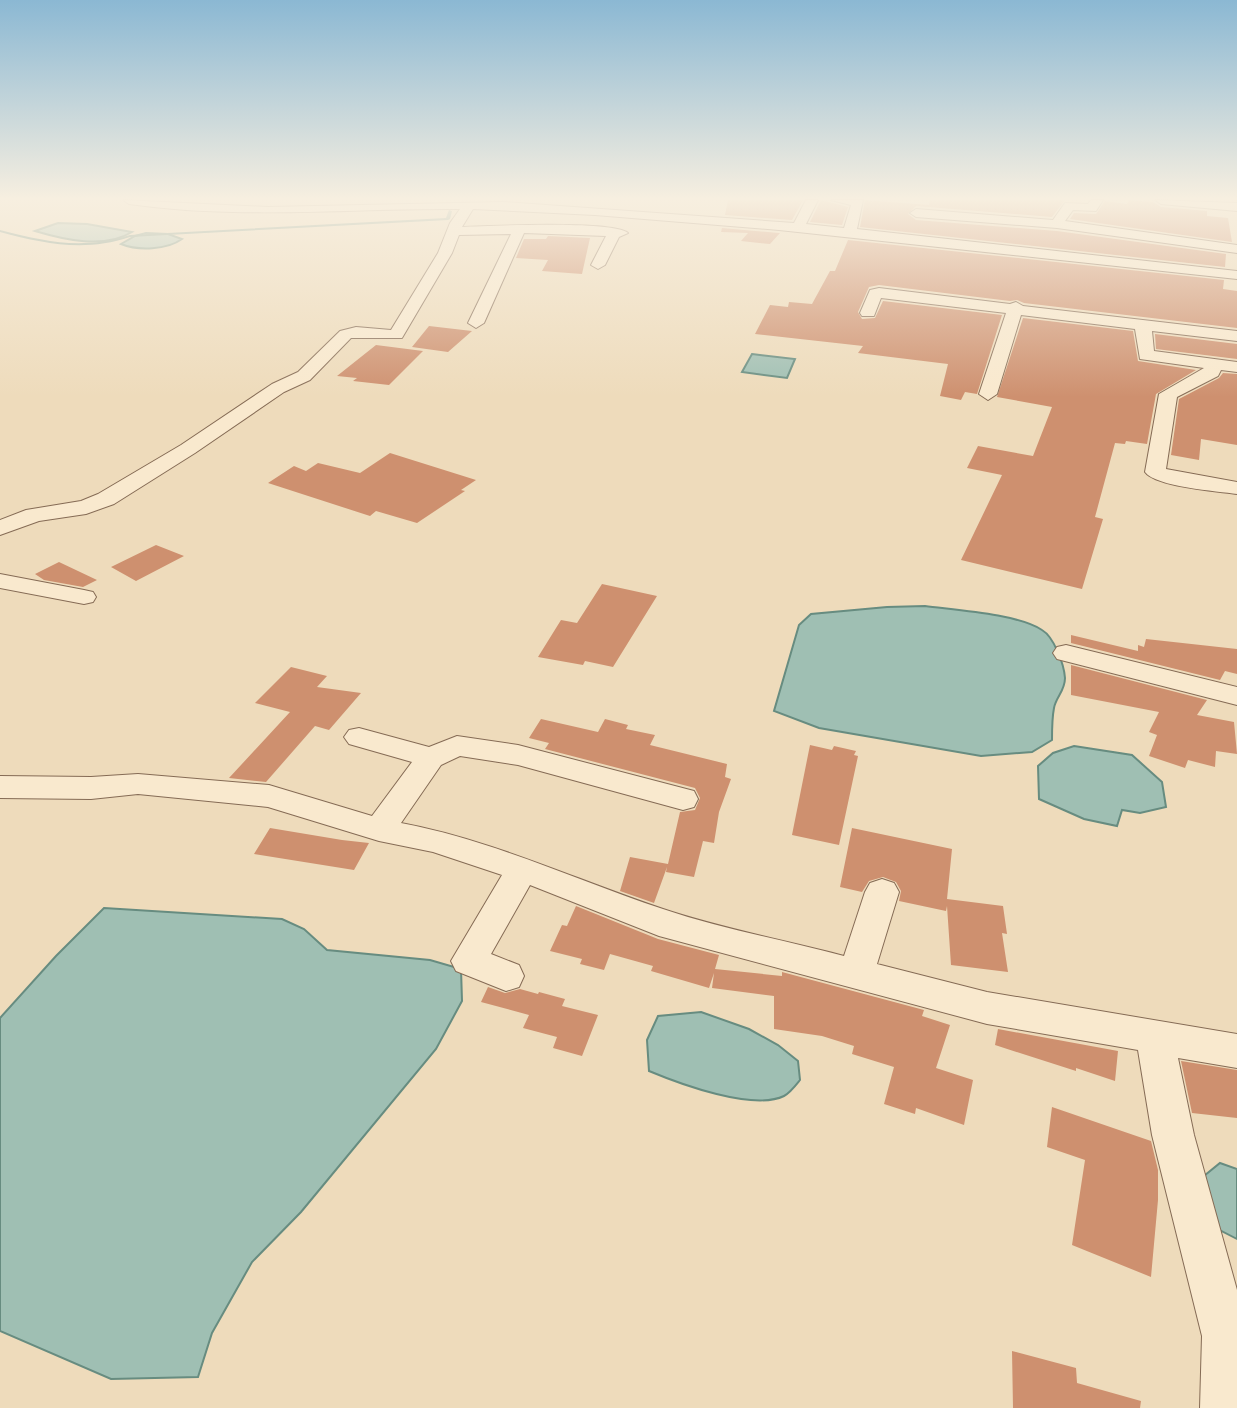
<svg xmlns="http://www.w3.org/2000/svg" width="1237" height="1408" viewBox="0 0 1237 1408" font-family="Georgia,serif">
	<rect width="100%" height="100%" fill="#eedbbb"/>
	<path fill="#9fbfb3" stroke="#678c80" stroke-width="2" d="M58 223 87 224 132 232C104 249 65 240 35 231Z
		M146 233 168 234 182 239C167 250 138 251 121 244L135 236Z
		M752 354 795 359 787 378 742 372Z
		M925 606C955 610 1018 614 1042 630 1054 637 1064 664 1065 678 1065 691 1056 697 1054 708 1052 718 1052 730 1052 740L1032 752 981 756 819 728 774 711 799 625 811 614 887 607Z
		M1074 746 1132 755 1162 782 1166 807 1140 813 1122 810 1117 826 1084 819 1039 799 1038 766 1053 753Z
		M104 908 282 919 304 929 327 950 430 960 461 969 462 1001 436 1049 301 1212 252 1262 212 1333 198 1377 111 1379 0 1331V1018L56 956Z
		M701 1012 749 1029 778 1045 798 1061 800 1080C796 1085 790 1093 784 1096 753 1111 680 1084 649 1071L647 1040 658 1016Z
		M1220 1163 1237 1169V1239L1196 1218 1199 1180Z"/>
	<g fill="none" stroke-linecap="round" stroke-linejoin="round">
		<path fill="#678c80" fill-rule="evenodd" d="M449 210 452 211 450 219 448 220 130 237C85 252 45 244 0 232V230C48 242 81 250 130 235L446 218Z"/>
	</g>
	<path fill="#ce906f" d="M728 200H803L792 220 725 215Z
		M821 200 848 207 842 225 810 222Z
		M865 200 929 205 930 200H1088H1065L1052 217 916 206 908 214 916 220 1057 231 1226 254 1225 267 860 227Z
		M1129 200 1153 202 1161 207 1207 211V216L1228 218 1232 242 1070 219 1074 213 1096 214 1105 201 1127 204Z
		M722 228 779 233H780L770 244 741 241 748 233 721 232Z
		M548 236 590 238 582 274 542 271 548 260 516 258 524 239H546Z
		M848 240 1224 280 1223 289 1237 291V328L1024 303 1017 300 1010 301 879 285 869 287 858 312 862 319 875 318 883 301 1002 315 977 394 965 392 961 400 940 396 948 364 858 353 863 346 755 334 770 305 788 307 789 302 812 304 830 271H835Z
		M1023 318 1133 331 1138 361 1196 370 1156 394 1147 444 1126 441 1125 444 1115 443 1095 517 1103 519 1082 589 961 560 1002 475 967 468 978 446 1033 456 1052 407 997 397Z
		M429 326 472 331 448 352 412 347Z
		M1155 334 1237 344V359L1156 349Z
		M376 345 423 351 389 385 353 381 357 378 337 376Z
		M1223 373 1237 374V445L1201 439 1199 460 1171 455 1179 399 1219 378Z
		M390 453 476 480 461 490 465 491 417 523 376 511 370 516 268 483 294 466 306 471 318 463 360 473Z
		M156 545 184 556 136 581 111 567Z
		M59 562 97 580 83 587 44 580 35 574Z
		M602 584 657 596 613 667 585 661 583 665 538 657 561 620 577 623Z
		M1071 635 1138 651V645L1144 647 1146 639 1237 649V674L1225 671 1220 680 1071 643Z
		M1071 665 1207 700 1197 715 1234 722 1237 754 1216 751 1215 767 1188 760 1185 768 1149 756 1157 735 1149 732 1159 712 1071 695Z
		M291 667 327 676 317 687 361 693 329 730 315 726 266 782 229 778 290 712 255 703Z
		M541 719 598 732 605 719 628 725 626 729 655 735 650 745 727 764 725 777 731 779 719 812 714 843 703 841 694 877 666 872 667 867 654 903 620 891 630 857 668 864 680 812 695 810 700 798 695 788 545 749 549 743 529 738Z
		M810 745 832 750 834 746 856 751 854 755 858 756 839 845 792 835Z
		M270 828 342 840 369 843 354 870 254 854Z
		M852 828 952 849 947 899 1003 906 1007 934 1002 933 1008 972 951 965 947 906 946 911 899 901 901 891 896 882 883 877 869 881 862 892 840 887Z
		M576 906 658 939 719 955 715 969 782 976V972L924 1010 922 1016 950 1025 936 1068 973 1080 964 1125 916 1108 915 1114 884 1104 894 1067 852 1054 854 1046 822 1036 774 1029V996L712 988 714 973 709 988 651 971 653 966 610 954 604 970 580 964 582 959 550 951 562 925 567 926Z
		M488 987 505 993 520 989 538 994 539 992 565 999 562 1006 598 1015 582 1056 553 1048 557 1037 523 1028 529 1015 481 1002Z
		M998 1029 1118 1051 1115 1081 1076 1068V1071L995 1045Z
		M1181 1061 1237 1070V1118L1192 1113Z
		M1052 1107 1151 1141 1158 1170V1200L1151 1277 1072 1245 1085 1160 1047 1147Z
		M1012 1351 1076 1368 1077 1383 1141 1401 1140 1408H1013Z"/>
	<g fill="none" stroke-linecap="round" stroke-linejoin="round">
		<defs>
			<path id="street" d="M123 200 268 207 503 202 794 223 806 200H818L806 224 844 228 851 205 831 200H863L857 229 1237 271V279L779 230 595 215 473 209 462 227C489 226 612 220 628 233L619 237 605 265 598 269 591 265 606 236 524 233 484 323 476 328 468 323 511 234 459 235 452 253 402 338H351L310 380 284 392 195 453 114 504 86 514 39 521 0 535V520L26 510 81 501 98 494 181 445 272 384 298 372 340 331 356 327 391 330 438 253 450 223 460 209C349 208 240 220 129 204Z
				M1091 200H1103L1096 211 1073 210 1065 221 1237 245V253L1057 228 916 217 910 213 916 209 1053 220 1065 203 1088 204Z
				M1155 200 1237 203V211L1161 204Z
				M879 288 1010 304 1016 302 1023 306 1237 331V341L1152 331 1154 351 1237 362V372L1221 370 1218 376 1177 397 1166 469 1237 482V494C1217 491 1156 487 1145 472L1159 394 1204 368 1140 359 1135 329 1021 315 997 394 988 400 979 394 1006 313 881 298 874 316H862L860 313 870 290Z
				M0 574 84 590 93 592 96 597 93 602 84 604 0 588Z
				M1066 645 1237 687V705L1057 659 1053 653 1057 647Z
				M359 728 429 747 457 736 518 745 694 791 698 799 694 807 683 810 518 765 460 756 441 765 401 823C492 840 576 880 663 909 722 929 784 940 844 956L865 892 870 883 882 879 894 883 899 892 877 964 987 992 1237 1034V1068L1178 1058 1194 1135 1237 1290V1408H1200L1202 1336 1152 1135 1138 1050 987 1024 659 936 530 885 491 954 519 965 524 976 519 987 506 991 456 971 451 961 502 875 433 852 379 841 268 807 138 794 91 799 0 798V776L91 777 138 774 269 785 372 816 412 762 349 744 344 737 349 730Z"/>
		</defs>
		<use href="#street" stroke="#856b55" stroke-width="2"/>
		<use href="#street" fill="#f9e9ce" fill-rule="evenodd"/>
	</g>
	<linearGradient id="sky" x2="0" y2="1"><stop stop-color="#8bb8d3"/><stop offset="0.5" stop-color="#f7efe0"/><stop offset="1" stop-color="#f7efe0" stop-opacity="0"/></linearGradient>
	<rect width="1237" height="397" fill="url(#sky)"/>
</svg>
